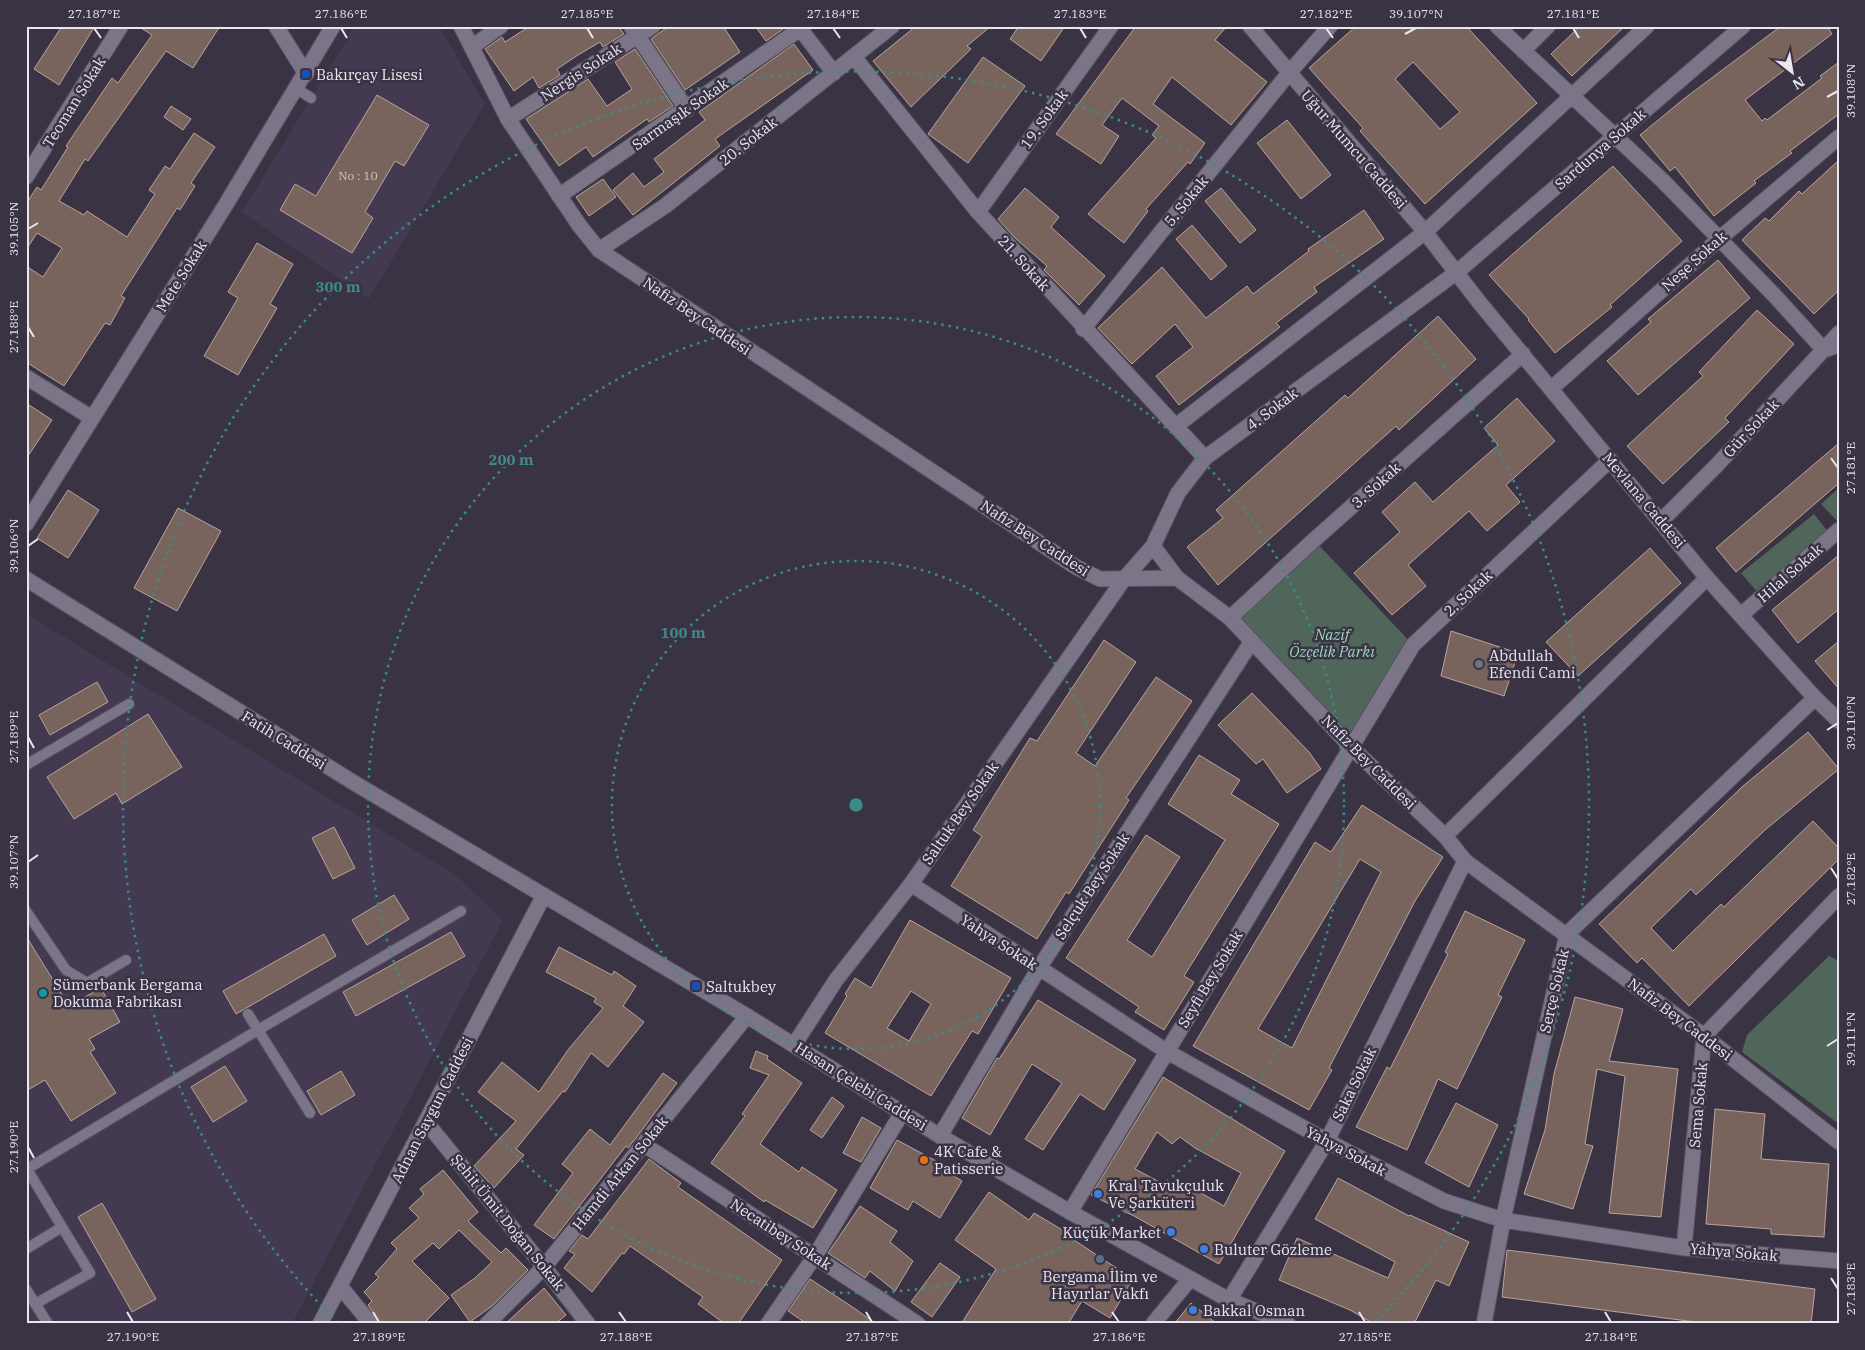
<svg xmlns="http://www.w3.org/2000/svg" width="1865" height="1350" viewBox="0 0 1865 1350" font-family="'IBM Plex Serif',serif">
	<rect width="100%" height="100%" fill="#3a3344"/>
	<path fill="#433950" d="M355 26H439L485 104 369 299 242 212Z
		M26 614 457 876 503 920 292 1324H26Z"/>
	<path fill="#50665b" d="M1839 488V523L1821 504Z
		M1814 514 1829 533 1759 594 1741 573Z
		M1314 540 1413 645 1351 747 1230 618Z
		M1829 956 1839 961V1124L1742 1052 1747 1035Z"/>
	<path fill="#79635d" stroke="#bba39c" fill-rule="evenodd" d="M62 26H95L59 85 34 69Z
		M138 26H220L193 68 166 51 88 161 85 159 59 201 84 215 87 211 127 237 155 194 149 190 165 166 170 169 194 133 215 147 191 183 195 186 180 210 177 208 121 296 125 298 110 325 105 323 64 386 26 362V266L43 277 62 248 37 233 26 250V204L37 187 41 190 68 147 66 146 112 78 118 83 152 35Z
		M530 26H618L624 34 603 47 600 42 578 55 557 69 560 75 539 88 533 77 514 91 485 49 502 37 505 42Z
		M669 26H723L740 52 685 90 651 39Z
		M755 26H781L783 29 766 41Z
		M916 26H991L967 46 971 49 911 107 873 61Z
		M1019 26H1065L1041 61 1010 39Z
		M1136 26H1227L1215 40 1267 82 1231 125 1172 77 1153 104 1205 143 1190 164 1188 162 1146 209 1148 211 1124 243 1088 214 1156 138 1152 135 1159 126 1122 98 1102 125 1119 136 1101 164 1056 134Z
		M1356 26H1466L1537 103 1425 204 1360 131 1363 128 1309 68ZM1413 62 1460 112 1440 129 1395 79Z
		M1580 26H1625L1572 76 1551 54Z
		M1781 26H1827L1832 34 1745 100 1762 121 1765 118 1767 120 1822 78 1820 76 1839 62V114L1790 151 1792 153 1754 181 1756 183 1714 216 1675 167 1670 171 1640 135 1685 98Z
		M794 44 813 70 715 139 720 146 633 215 613 190 633 173 644 187 664 172 654 159 705 120 699 112Z
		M635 49 673 106 649 122 647 119 593 157 586 147 559 166 526 119 588 79 607 106 632 89 615 62Z
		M983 57 1025 86 968 163 928 134Z
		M377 95 429 125 404 166 395 161 365 212 373 218 352 253 280 210 295 184 316 196Z
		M171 106 191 119 183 130 164 117Z
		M1287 120 1331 175 1301 199 1257 143Z
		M1839 160V290L1814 314 1742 240 1765 218 1769 221 1799 191 1802 194Z
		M1613 166 1682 241 1610 305 1612 307 1555 353 1528 320 1529 319 1489 275Z
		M603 179 616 197 589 216 576 197Z
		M1025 188 1059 217 1051 227 1105 276 1079 305 1044 270 1047 266 1015 238 998 219Z
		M1221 188 1256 230 1240 243 1205 201Z
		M1364 210 1384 239 1314 287 1317 292 1276 323 1280 327 1179 405 1156 376 1193 347 1175 324 1132 364 1098 328 1162 267 1206 318 1247 286 1253 294 1309 251 1308 249Z
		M1192 225 1227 266 1211 280 1176 239Z
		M257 243 293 264 270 304 277 308 238 375 204 356 238 298 228 292Z
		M1718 260 1750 298 1638 395 1607 361 1651 322 1648 319Z
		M1757 310 1794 344 1725 418 1729 422 1663 484 1627 446 1703 376 1699 372Z
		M1438 316 1476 359 1399 430 1396 426 1218 585 1187 547 1223 518 1216 510 1345 395 1348 398Z
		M1517 398 1555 441 1506 485 1520 502 1487 531 1469 511 1408 565 1426 586 1392 615 1354 573 1400 532 1382 512 1415 482 1433 502 1498 445 1484 428Z
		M26 403 52 420 26 459Z
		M1839 443V483L1736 572 1716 548Z
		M68 490 99 510 68 558 37 538Z
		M178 508 221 531 177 611 134 588Z
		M1650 548 1681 583 1578 676 1546 642Z
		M1839 555V609L1798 643 1772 610Z
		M1451 631 1518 653 1504 696 1441 676Z
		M1104 640 1136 662 1076 753 1095 766 1156 677 1192 701 1126 798 1129 800 1069 894 1066 892 1037 939 951 886 982 836 973 830 1030 738 1037 741Z
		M1839 641V689L1815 661Z
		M97 682 108 702 50 735 39 715Z
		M1252 693 1309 752 1321 769 1287 793 1263 759 1256 764 1218 725Z
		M148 714 182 767 122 804 116 793 74 819 47 777Z
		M1808 732 1839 769 1765 830 1696 895 1691 889 1651 928 1673 951 1721 904 1724 907 1813 821 1839 848V859L1689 1006 1642 958 1637 963 1599 924 1742 787Z
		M1199 755 1240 780 1231 794 1279 824 1184 976 1194 982 1164 1030 1135 1012 1139 1007 1066 958 1146 835 1180 857 1127 940 1152 957 1225 840 1168 804Z
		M1362 805 1443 857 1415 901 1329 1068 1332 1070 1309 1110 1193 1046 1315 842 1331 852ZM1360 859 1381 872 1292 1048 1258 1029Z
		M334 827 355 868 333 879 312 838Z
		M394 895 409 919 367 945 352 920Z
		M1465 911 1525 940 1498 995 1502 997 1457 1089 1438 1079 1407 1150 1356 1127 1387 1067 1390 1069 1448 954 1445 952Z
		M910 920 1011 978 978 1034 972 1031 931 1096 825 1033 847 996 845 994 855 978 871 988ZM911 991 931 1004 909 1041 887 1028Z
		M451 932 465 956 356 1016 343 992Z
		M324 934 336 956 236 1014 223 991Z
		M26 936 69 1006 101 988 120 1022 89 1039 95 1049 90 1052 116 1093 71 1121 45 1080 26 1091Z
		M559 947 612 975 614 971 636 986 623 1006 644 1022 608 1067 591 1053 565 1092 563 1091 516 1149 524 1155 494 1188 474 1166 516 1121 478 1092 502 1062 539 1092 568 1050 603 1008 594 1002 596 998 546 972Z
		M1575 997 1623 1009 1609 1061 1678 1069 1661 1217 1609 1213 1625 1076 1597 1069 1585 1144 1593 1146 1573 1209 1524 1194 1545 1130 1554 1074Z
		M1038 1000 1136 1060 1104 1110 1080 1094 1043 1150 1025 1139 1062 1083 1032 1064 990 1135 962 1118 997 1058 999 1059Z
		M756 1051 768 1056 767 1059 802 1083 760 1144 799 1172 802 1167 837 1190 813 1228 765 1200 764 1202 711 1163 745 1116 742 1114 769 1075 750 1068Z
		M225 1066 247 1101 213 1122 191 1087Z
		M341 1071 355 1095 321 1115 307 1091Z
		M663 1073 677 1083 639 1134 628 1148 626 1146 554 1239 534 1225 573 1173 562 1164 590 1129 610 1145Z
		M1163 1077 1285 1151 1219 1264 1134 1216 1091 1195ZM1157 1132 1172 1144 1180 1137 1195 1148 1241 1173 1224 1206 1178 1180 1173 1189 1135 1169Z
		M832 1097 844 1106 822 1138 810 1130Z
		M1456 1103 1498 1125 1469 1187 1425 1163Z
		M1715 1109 1765 1114 1761 1159 1829 1164 1824 1237 1771 1234V1229L1706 1224Z
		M862 1117 881 1128 861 1162 843 1153Z
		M897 1140 936 1161 934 1164 962 1181 940 1218 913 1201 908 1210 870 1188Z
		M649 1159 681 1183 678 1187 782 1260 738 1324H725L698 1304 703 1297 630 1246 624 1254 622 1253 592 1292 564 1268 575 1254 569 1251 582 1235 588 1239Z
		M443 1170 478 1212 468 1221 501 1253 506 1248 528 1270 492 1306 470 1322 451 1295 475 1278 492 1262 459 1230 439 1249 433 1243 412 1261 449 1298 423 1324H380L368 1305 372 1301 364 1292 379 1277 375 1274 397 1249 391 1243 419 1218 409 1208 424 1194 420 1189Z
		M1338 1178 1409 1216 1410 1215 1469 1242 1449 1286 1436 1280 1414 1324H1374L1350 1310 1279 1280 1297 1238 1388 1278 1395 1262 1315 1219Z
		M989 1192 1029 1220 1034 1213 1069 1234 1068 1236 1133 1279 1110 1318 1082 1301 1068 1324H961L996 1269 955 1240Z
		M102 1203 156 1299 132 1312 78 1217Z
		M860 1206 897 1231 890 1242 913 1261 895 1291 870 1271 865 1278 828 1253Z
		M1507 1250 1815 1289 1811 1324H1711L1502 1297Z
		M940 1263 960 1277 932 1317 911 1302Z
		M810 1279 854 1308 876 1324H807L788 1311Z
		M544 1288 566 1315 555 1324H505Z
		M1191 1303 1217 1324H1174Z"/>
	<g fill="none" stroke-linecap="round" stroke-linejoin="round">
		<defs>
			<path id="service" d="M297 89 311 98
				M26 765 129 704
				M26 911 66 970 87 983 126 960
				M248 1014 310 1113
				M26 1249 62 1227 27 1169 258 1030 461 911
				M26 1289 48 1324
				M35 1304 90 1273 62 1227"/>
			<path id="minor" d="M631 26 687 110
				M798 26 834 73
				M1497 26 1662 180 1775 296 1824 350 1839 345
				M472 47 501 26
				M1523 51 1548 26
				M854 57 978 212 1205 458
				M508 119 653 26
				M26 177 121 26
				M559 196 800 29
				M978 212 1111 26
				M599 250 665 206 892 26
				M1083 329 1289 73 1330 26
				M1552 388 1719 239 1839 137
				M1176 426 1425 232 1647 26
				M1661 521 1717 465 1839 333
				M26 524 225 206 333 26
				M1153 546 1177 578
				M1741 615 1839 530
				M1230 618 1314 540 1523 354
				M1445 836 1707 578
				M911 884 1166 1051 1327 1141 1444 1201 1503 1220 1684 1248 1839 1261
				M794 1045 836 980 911 884 1124 579 1153 546 1178 493 1205 458 1457 272 1743 26
				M426 1122 544 1267 588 1324
				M940 1136 1039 968 1252 641
				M643 1144 918 1324
				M1070 1212 1413 645 1610 460
				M1684 1248 1704 1036 1839 896
				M340 1286 371 1324
				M1229 1300 1327 1141 1465 861
				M487 1324 544 1267 747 1016
				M768 1324 815 1256 902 1113
				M1153 1324 1190 1279
				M1484 1324 1503 1220 1567 934 1815 698"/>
			<path id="tertiary" d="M276 26 306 74
				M461 26 508 119 579 225 599 250 1076 567 1100 579 1177 578 1230 618 1351 747 1445 836 1465 861 1704 1036 1839 1142
				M1250 26 1425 232 1479 302 1707 578 1815 698 1839 721
				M26 377 92 418
				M26 579 356 784 747 1016 940 1136 1070 1212 1229 1300 1288 1324
				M320 1324 543 897"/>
		</defs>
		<use href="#service" stroke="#55505e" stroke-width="12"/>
		<use href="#minor" stroke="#55505e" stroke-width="17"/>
		<use href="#tertiary" stroke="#55505e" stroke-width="17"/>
		<use href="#service" stroke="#7c7487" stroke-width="10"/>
		<use href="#minor" stroke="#7c7487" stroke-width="15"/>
		<use href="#tertiary" stroke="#7c7487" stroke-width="15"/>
	</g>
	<path fill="none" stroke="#eae6f1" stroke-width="2" d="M94 28 101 38M341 28 347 38M587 28 593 38M833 28 840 38M1080 28 1086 38M1326 28 1333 38M1573 28 1579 38M1405 34 1416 28M1827 97 1838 91M28 229 38 223M28 327 34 337M1831 458 1838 468M28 546 38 539M1827 730 1838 723M28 737 34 748M28 862 38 855M1831 868 1838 879M1827 1046 1838 1039M28 1147 34 1158M1831 1278 1838 1289M127 1312 133 1322M373 1312 379 1322M619 1312 626 1322M866 1312 872 1322M1112 1312 1119 1322M1359 1312 1365 1322M1605 1312 1611 1322"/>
	<g fill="none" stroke="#3b8c88" stroke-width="2.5" stroke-dasharray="2.5 5">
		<circle cx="856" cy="805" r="244"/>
		<circle cx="856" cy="805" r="488"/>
		<path d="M338 1323A733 733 0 1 1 1374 1323"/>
	</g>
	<g fill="#1a4fb4" stroke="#3a3344" stroke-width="2">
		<rect x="301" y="69" width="10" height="10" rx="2.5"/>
		<rect x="691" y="981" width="10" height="10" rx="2.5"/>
	</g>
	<circle fill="#6b7280" stroke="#3a3344" stroke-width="2" cx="1479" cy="664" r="5"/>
	<circle fill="#0f9aa8" stroke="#3a3344" stroke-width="2" cx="43" cy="993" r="5"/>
	<circle fill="#e8710a" stroke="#3a3344" stroke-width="2" cx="924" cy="1160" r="5"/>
	<g fill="#3f7fe0" stroke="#3a3344" stroke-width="2">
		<circle cx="1098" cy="1194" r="5"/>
		<circle cx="1171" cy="1232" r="5"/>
		<circle cx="1204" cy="1249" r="5"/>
		<circle cx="1193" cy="1310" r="5"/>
	</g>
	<circle fill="#5c6f8a" stroke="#3a3344" stroke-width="2" cx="1100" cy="1259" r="5"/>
	<g text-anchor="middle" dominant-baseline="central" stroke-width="5" stroke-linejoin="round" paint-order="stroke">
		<g font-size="12" fill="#cec5cc">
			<text x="358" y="175">No : 10</text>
		</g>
		<g font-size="15" fill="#eae6f1" stroke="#3a3344">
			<text transform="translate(581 72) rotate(-33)">Nergis Sokak</text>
			<text transform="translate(74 102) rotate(-58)">Teoman Sokak</text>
			<text transform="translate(680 114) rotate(-35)">Sarmaşık Sokak</text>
			<text transform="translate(1044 119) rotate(-54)">19. Sokak</text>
			<text transform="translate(748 141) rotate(-38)">20. Sokak</text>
			<text transform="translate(1354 149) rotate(49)">Uğur Mumcu Caddesi</text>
			<text transform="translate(1600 149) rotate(-41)">Sardunya Sokak</text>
			<text transform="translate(1186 201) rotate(-51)">5. Sokak</text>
			<text transform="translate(1694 261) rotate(-42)">Neşe Sokak</text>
			<text transform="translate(1024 263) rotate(48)">21. Sokak</text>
			<text transform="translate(181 276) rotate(-58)">Mete Sokak</text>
			<text transform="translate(697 316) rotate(34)">Nafiz Bey Caddesi</text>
			<text transform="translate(1272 409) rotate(-37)">4. Sokak</text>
			<text transform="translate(1751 428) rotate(-47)">Gür Sokak</text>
			<text transform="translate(1376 485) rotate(-42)">3. Sokak</text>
			<text transform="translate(1644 500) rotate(50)">Mevlana Caddesi</text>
			<text transform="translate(1035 538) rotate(33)">Nafiz Bey Caddesi</text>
			<text transform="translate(1790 573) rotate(-41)">Hilal Sokak</text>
			<text transform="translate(1468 593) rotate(-43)">2. Sokak</text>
			<text transform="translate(284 740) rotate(32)">Fatih Caddesi</text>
			<text transform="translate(1369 762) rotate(45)">Nafiz Bey Caddesi</text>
			<text transform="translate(960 813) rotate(-55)">Saltuk Bey Sokak</text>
			<text transform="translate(1092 886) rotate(-57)">Selçuk Bey Sokak</text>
			<text transform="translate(999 942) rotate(33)">Yahya Sokak</text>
			<text transform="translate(1210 979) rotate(-59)">Seyfi Bey Sokak</text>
			<text transform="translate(1554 991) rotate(-77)">Serçe Sokak</text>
			<text transform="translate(1680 1019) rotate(37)">Nafiz Bey Caddesi</text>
			<text transform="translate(1354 1084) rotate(-64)">Saka Sokak</text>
			<text transform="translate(861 1086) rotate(32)">Hasan Çelebi Caddesi</text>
			<text transform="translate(1698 1105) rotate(-85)">Sema Sokak</text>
			<text transform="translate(432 1110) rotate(-63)">Adnan Saygun Caddesi</text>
			<text transform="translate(1346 1151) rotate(28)">Yahya Sokak</text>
			<text transform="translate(620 1173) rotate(-51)">Hamdi Arkan Sokak</text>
			<text transform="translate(508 1222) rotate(51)">Şehit Ümit Doğan Sokak</text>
			<text transform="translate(781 1234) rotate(33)">Necatibey Sokak</text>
			<text transform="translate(1734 1252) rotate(5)">Yahya Sokak</text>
		</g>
		<g font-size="15" fill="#eae6f1" stroke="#3a3344" text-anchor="start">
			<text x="316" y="74">Bakırçay Lisesi</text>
			<text x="1489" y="655">Abdullah<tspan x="1489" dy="17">Efendi Cami</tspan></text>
			<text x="53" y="984">Sümerbank Bergama<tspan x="53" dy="17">Dokuma Fabrikası</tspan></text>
			<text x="706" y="986">Saltukbey</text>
			<text x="934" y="1151">4K Cafe &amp;<tspan x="934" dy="17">Patisserie</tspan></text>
			<text x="1108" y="1185">Kral Tavukçuluk<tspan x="1108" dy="17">Ve Şarküteri</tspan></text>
			<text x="1161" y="1232" text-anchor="end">Küçük Market</text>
			<text x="1214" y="1249">Buluter Gözleme</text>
			<text x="1100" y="1276" text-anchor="middle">Bergama İlim ve<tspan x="1100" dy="17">Hayırlar Vakfı</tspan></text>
			<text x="1203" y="1310">Bakkal Osman</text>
		</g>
		<g font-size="15" font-style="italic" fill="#9bdaba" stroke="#3a3344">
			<text x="1332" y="634">Nazif<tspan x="1332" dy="17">Özçelik Parkı</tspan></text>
		</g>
	</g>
	<circle cx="856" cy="805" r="8" fill="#3b8c88" stroke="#3a3344" stroke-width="2.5"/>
	<g font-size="15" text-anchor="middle" font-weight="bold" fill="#3b8c88" stroke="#3a3344" stroke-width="5" stroke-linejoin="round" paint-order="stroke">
		<text x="338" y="292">300 m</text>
		<text x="511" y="465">200 m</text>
		<text x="683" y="638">100 m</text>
	</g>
	<rect width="1865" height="1350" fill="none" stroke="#3a3344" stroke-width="55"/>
	<g transform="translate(1792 72) rotate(149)" stroke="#3a3344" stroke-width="4" paint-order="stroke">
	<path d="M0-4L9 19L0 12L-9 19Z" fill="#eae6f1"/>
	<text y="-8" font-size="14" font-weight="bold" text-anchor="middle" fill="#eae6f1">N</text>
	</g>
	<rect x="28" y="28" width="1810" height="1294" fill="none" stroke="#eae6f1" stroke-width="2"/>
	<g font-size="12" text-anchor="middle" fill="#eae6f1">
		<text x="94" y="18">27.187°E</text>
		<text x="341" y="18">27.186°E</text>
		<text x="587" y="18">27.185°E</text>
		<text x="833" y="18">27.184°E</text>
		<text x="1080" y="18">27.183°E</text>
		<text x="1326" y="18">27.182°E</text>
		<text x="1416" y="18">39.107°N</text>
		<text x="1573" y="18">27.181°E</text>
		<text transform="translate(1851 91) rotate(-90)" y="4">39.108°N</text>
		<text transform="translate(14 229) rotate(-90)" y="4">39.105°N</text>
		<text transform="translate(14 327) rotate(-90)" y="4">27.188°E</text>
		<text transform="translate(1851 468) rotate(-90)" y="4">27.181°E</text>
		<text transform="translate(14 546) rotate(-90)" y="4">39.106°N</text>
		<text transform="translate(1851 723) rotate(-90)" y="4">39.110°N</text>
		<text transform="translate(14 737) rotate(-90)" y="4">27.189°E</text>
		<text transform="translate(14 862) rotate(-90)" y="4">39.107°N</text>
		<text transform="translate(1851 879) rotate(-90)" y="4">27.182°E</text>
		<text transform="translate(1851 1039) rotate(-90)" y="4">39.111°N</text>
		<text transform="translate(14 1147) rotate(-90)" y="4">27.190°E</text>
		<text transform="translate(1851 1289) rotate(-90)" y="4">27.183°E</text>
		<text x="133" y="1341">27.190°E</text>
		<text x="379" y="1341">27.189°E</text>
		<text x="626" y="1341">27.188°E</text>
		<text x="872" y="1341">27.187°E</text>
		<text x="1119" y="1341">27.186°E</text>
		<text x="1365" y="1341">27.185°E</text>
		<text x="1611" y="1341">27.184°E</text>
	</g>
</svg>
